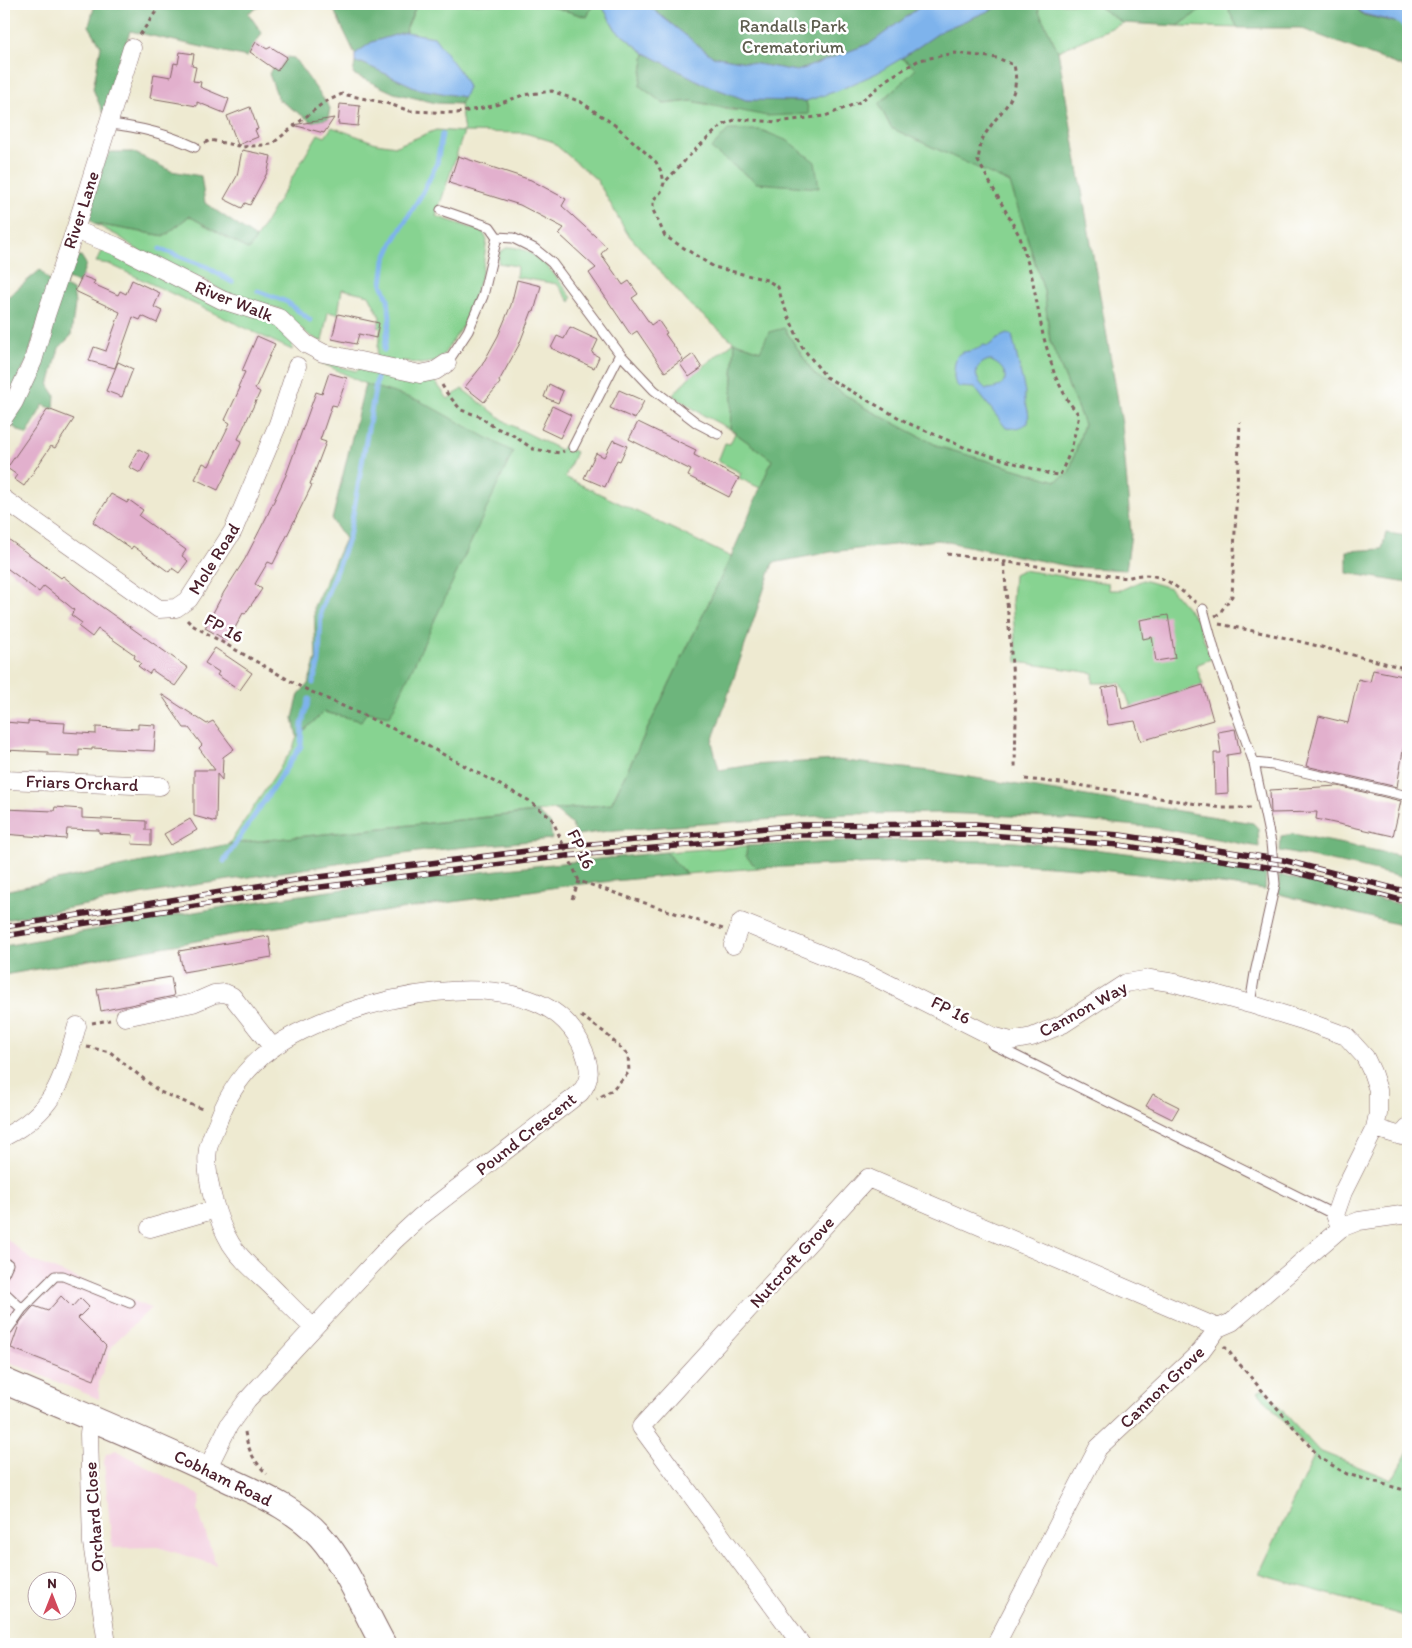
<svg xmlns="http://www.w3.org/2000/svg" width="1412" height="1648" viewBox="0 0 1412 1648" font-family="Itim,sans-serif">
	<rect width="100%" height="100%" fill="#fff"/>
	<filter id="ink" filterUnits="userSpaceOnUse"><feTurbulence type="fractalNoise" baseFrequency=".02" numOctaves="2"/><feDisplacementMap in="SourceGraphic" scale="10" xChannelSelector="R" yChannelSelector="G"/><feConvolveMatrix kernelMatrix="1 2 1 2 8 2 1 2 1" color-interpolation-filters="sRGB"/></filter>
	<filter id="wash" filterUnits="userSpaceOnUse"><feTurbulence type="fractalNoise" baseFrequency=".0096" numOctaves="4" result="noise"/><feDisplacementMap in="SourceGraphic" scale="20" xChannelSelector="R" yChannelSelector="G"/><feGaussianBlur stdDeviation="1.12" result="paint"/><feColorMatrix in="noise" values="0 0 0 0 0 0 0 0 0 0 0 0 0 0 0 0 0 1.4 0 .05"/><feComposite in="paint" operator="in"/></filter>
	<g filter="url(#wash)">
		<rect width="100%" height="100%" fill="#eeead1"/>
		<path fill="#f3cfdf" d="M4 1236 31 1260 151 1308 113 1344 99 1382V1399L4 1360Z
			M116 1450 201 1496 198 1510 216 1565 158 1547 112 1548 104 1462 106 1454Z"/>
		<path fill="#87d391" stroke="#68795e" d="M417 4H543L587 17 593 4H601L616 30 645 53 640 86 664 104 692 101 731 110 808 114 806 101C840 90 871 76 902 58L917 69 879 104 891 128 1010 182 1044 291 1050 341 1084 424 1069 474 1056 481 940 447 865 408 815 375 784 328 760 351 735 342 730 429 703 415 673 395 689 377 734 342 689 304 627 233 597 180 551 141 525 133 464 132 436 216 483 232 487 240 482 273 466 321 444 354 435 362 420 364 405 361 398 362 376 358 381 328 378 327 380 317 369 295 342 289 338 314 328 312 322 342 309 335 280 309 223 292 204 279 183 273 139 251 120 237 95 224 165 236 189 216 249 250 318 134 325 137 332 127 376 143 396 146 436 130 464 132 460 104 468 87 434 37 405 32Z
			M1038 4H1097L1099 7 1123 23 1058 51 1039 12Z
			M1201 4H1232L1229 11 1238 28 1178 26 1203 8Z
			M508 247C537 247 557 277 572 298L570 302 557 284 516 277 517 266 498 263 500 252Z
			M111 249 268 320 291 337 293 343 292 350 109 264 96 262 103 250Z
			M321 358 338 361 340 367 356 371 363 367 428 382 434 380 448 399 462 389 509 424 561 450 564 446 576 452 565 477 731 557 611 804 229 844 293 748 297 737 324 712 361 721 384 391 365 384 318 361Z
			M735 433 773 460 760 488 739 478 741 473 718 461 725 443 730 444Z
			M1022 570 1108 583 1109 590H1121L1143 580 1170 588 1197 620 1211 659 1196 665 1203 685 1131 707 1121 683H1093V673L1017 662 1012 601 1014 574Z
			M747 846 746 856 757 868 686 874 666 852Z
			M1263 1389 1319 1451 1392 1480 1408 1451V1617L1259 1574 1314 1456 1258 1392Z"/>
		<path fill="#6db57b" stroke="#5c6a53" d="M95 4H264L248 13 262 33 247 57 130 31 103 113 93 89 101 46 89 26Z
			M331 4H417L405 32 372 42 355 54Z
			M543 4H593L587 17Z
			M646 4H924L871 43 797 71 712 56Z
			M1005 4H1038L1039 12 1058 51 1122 424 1131 534 1126 570 1072 567 938 540 831 552 773 563 712 742 719 770 752 765 837 760 938 772 1253 823 1258 828 1259 847 1158 828 1052 818 943 813 848 814 616 830 577 835 571 824 554 810 611 804 731 557 772 460 730 429 735 342 760 351 769 332 784 328 815 375 865 408 940 447 1056 481 1069 473 1084 424 1050 341 1044 291 1010 183 891 128 879 104 916 69 902 58 943 30Z
			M1097 4H1201L1203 8 1178 26 1123 23 1099 7Z
			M1232 4H1352L1363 15 1408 25V69L1300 28H1238L1229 11Z
			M645 53 704 84 746 100 806 101 809 114 767 116 692 101 664 104 640 86Z
			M287 57 294 58 330 108 328 119 312 122 279 100 269 74 272 68 278 71Z
			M355 63H362L419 89 464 97 460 104 436 103 394 93 353 74Z
			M728 130H761L788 141 815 162 819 188 757 183 711 149Z
			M110 152H133L171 171 201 176 205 203 256 238 249 250 189 216 165 236 95 224 85 213 99 169Z
			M81 256 86 264 79 284 68 279 65 286 73 290 75 304 71 336 59 348 49 386 55 395 54 409 43 405 27 435 10 425 25 395 68 257Z
			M40 270 50 281 27 361 4 404V300Z
			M365 384 420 401 513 452 390 716 367 712 361 721 324 712 297 737 293 718 299 694 308 684 316 659 314 606 345 539 332 520Z
			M1386 533 1408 536V583L1347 573V551L1382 549Z
			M537 812 550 823 552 839 424 851 189 886 4 920V891L229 844Z
			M1293 834 1408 857V879L1356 866 1280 851 1281 836Z
			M947 840C970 841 993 840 1016 842 1100 848 1183 860 1266 873L1265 890C1157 875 1049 862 939 862 879 862 818 866 757 868L746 856 747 846 837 841Z
			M666 852 686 874 572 885 270 928 4 975V946C81 932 158 918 235 905 378 882 522 867 666 852Z
			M1279 875 1408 906V927L1279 894Z"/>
		<path fill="#7eb3ec" stroke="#64698c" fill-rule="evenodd" d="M601 4H646L712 56 797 71 871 43 924 4H1005L943 30 902 58 877 73 837 91 806 101 746 100 704 84 645 53 616 30Z
			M1352 4H1408V25L1363 14Z
			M405 32 434 37 461 73 468 87 464 97 419 89 362 63H355V54L372 42Z
			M1007 334 1012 335 1025 392C1023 405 1031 408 1028 423 1020 428 1015 429 1006 428L975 388 959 387C954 383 954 379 954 373 955 342 966 358 984 345L988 346 1002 336ZM989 360C1011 368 1011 389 986 389 974 379 971 366 989 360Z"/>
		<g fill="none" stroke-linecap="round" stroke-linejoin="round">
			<path stroke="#7eb3ec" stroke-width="5" d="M1395 18 1408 29
				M160 249 205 266 232 282
				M258 291 287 302 310 320
				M384 350 390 318 388 299 382 284 385 260 394 240 423 192 437 163 442 134
				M313 683 319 662 321 610 349 537 377 378
				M224 861 301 746 302 724 309 699"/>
		</g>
		<g id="blocks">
			<path fill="#e2b0cd" d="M256 42 267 49 271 47 287 57 277 71 250 52Z
				M180 52 194 54 192 66 196 67 193 81 201 82 200 87 229 99 224 113 197 102V106L150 98 154 74 171 77 174 63 178 64Z
				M340 104 360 106 358 126 338 124Z
				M250 107 258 129 255 130 258 137 238 145 227 116Z
				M334 118 324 133 293 125Z
				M242 150 271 156 268 171 250 205 245 203 242 208 224 199 237 176Z
				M458 156 531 180 566 199 562 206 607 247 601 254 623 285 629 281 638 294 632 298 651 325 658 320 667 333 665 334 683 359 665 372 637 331 631 335 589 273 596 268 559 234 564 228 520 205 449 183Z
				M82 276 95 281 93 284 118 295 120 291 126 294 132 280 160 293 154 307 162 311 157 323 142 316 140 320 133 317 115 368 89 361 94 347 106 351 120 312 75 291Z
				M517 280 541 286 534 312 532 311 519 345 499 381 500 383 484 402 465 387 481 367 498 336 511 305Z
				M338 314 379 323 376 338 359 334 356 344 332 339Z
				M570 327 598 340 592 353 599 357 594 368 551 348 557 336 564 339Z
				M257 336 275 344 255 389 260 392 238 439 242 441 218 490 195 479 203 463 209 466 230 423 225 420 240 388 238 387 245 372 242 371Z
				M693 354 702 368 689 377 680 364Z
				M118 362 133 369 122 397 106 391Z
				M329 373 347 378 337 406 332 405 320 440 326 442 310 484 312 485 273 564 268 562 255 584 262 589 245 614 243 613 228 641 205 628 224 592 245 559 267 516 286 475 316 392 322 394Z
				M549 384 563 391 558 403 544 397Z
				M619 390 644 401 635 419 610 408Z
				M552 406 571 415 560 438 541 429Z
				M48 409 74 419 55 448 51 446 24 486 14 479 17 475 7 468Z
				M638 422 696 450 694 455 739 478 729 497 688 476 691 470 629 439Z
				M613 440 627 446 620 461 617 460 605 487 584 478 596 453 604 457Z
				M139 449 150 455 140 473 129 467Z
				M111 494 127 503 129 500 143 510 139 516 186 550 182 556 188 561 179 573 172 568 169 572 133 546 131 549 93 522Z
				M4 536 61 578 63 576 95 602 188 668 175 686 152 670 149 674 138 666 141 663 134 658 135 655 98 629 92 637 79 627 82 623 71 615 74 610 67 604 44 586 39 592 4 566Z
				M1168 615 1175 658 1156 661 1152 637 1143 639 1140 620Z
				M215 648 252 673 240 690 217 675 219 672 205 663Z
				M1373 670 1408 677V720L1397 787 1306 766 1319 716 1348 723 1358 679 1370 682Z
				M1118 685 1122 709 1203 685 1213 720 1141 741 1135 721 1108 725 1102 688Z
				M161 694 207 724 213 721 234 749 223 757 222 780 217 774 216 822 194 816V770H215L199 748 202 745 189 728H184Z
				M28 721 65 723 64 732 96 734V727L138 729V724L156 725 154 751 92 748V750L79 749V756L48 755V752L4 750 5 722 28 724Z
				M1235 729 1240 753 1227 755 1228 793 1215 794 1214 753H1221L1218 732Z
				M1338 786 1401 801 1393 836 1316 819 1317 812 1271 813 1270 790Z
				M55 807 82 809V818L146 821V830H151V845L132 844 133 835 99 833V830L67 829 66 839 4 834V809L54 811Z
				M190 819 197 830 171 845 164 834Z
				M269 936 272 957 183 972 179 951Z
				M171 977 174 996 101 1011 97 989Z
				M1153 1094 1179 1107 1172 1119 1146 1106Z
				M61 1296 72 1307 80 1298 89 1307 78 1318 106 1346 94 1380 11 1348 20 1322 31 1309 34 1306 48 1311Z"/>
		</g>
	</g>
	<g filter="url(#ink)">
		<use href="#blocks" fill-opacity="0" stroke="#836665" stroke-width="1"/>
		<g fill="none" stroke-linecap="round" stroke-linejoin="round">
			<defs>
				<path id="lane" d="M109 124C140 127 167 134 195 147
					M441 210 490 227 497 237
					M447 363 468 331 483 296 497 237 513 238 535 249 552 263 620 354 654 390 697 423 718 434
					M573 447 620 354
					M1203 609 1217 660 1254 763 1271 843 1275 884 1255 973 1250 1004
					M1254 763 1273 765 1408 796
					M992 1038V1044L1335 1215
					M4 1273 8 1264
					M4 1292 22 1309 4 1335
					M22 1309 55 1276H63L130 1303"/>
				<path id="street" d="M75 230 116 246 222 300 279 318 306 344 323 353 420 374 435 371 447 363
					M4 417 14 402 33 361 46 315 75 230 132 48
					M4 499 159 609 176 608 189 599 233 531 278 424 297 366
					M4 780 160 786
					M733 945 741 922 865 972 992 1036 1011 1041 1032 1037 1063 1024 1126 983 1150 979 1175 983 1250 1004 1305 1021 1346 1036 1365 1057 1372 1072 1378 1090V1114L1375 1128 1343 1192 1335 1215 1341 1228
					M125 1017 193 1003 214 994 225 993 232 996 273 1048
					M1375 1128 1401 1136 1408 1128
					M4 1137C57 1110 62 1079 77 1026
					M150 1228 216 1209
					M91 1419 89 1434 92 1543 107 1644
					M207 1469 229 1425 247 1400 394 1241 420 1217 580 1093C592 1079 590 1068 584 1051 545 945 338 1000 271 1049 245 1068 229 1091 218 1121 214 1130 210 1140 208 1149 204 1176 217 1221 231 1244 241 1260 256 1272 270 1285 284 1299 298 1314 313 1327
					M801 1644 641 1427 868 1178 1218 1328
					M996 1644 1098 1448 1201 1351 1218 1328 1232 1322 1341 1228 1359 1221 1408 1214"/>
				<path id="secondary" d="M4 1381C78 1413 154 1444 227 1479 259 1494 296 1509 320 1536 346 1565 364 1610 383 1644"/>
			</defs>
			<use href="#lane" stroke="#836665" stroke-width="11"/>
			<use href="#street" stroke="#836665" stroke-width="19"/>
			<use href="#secondary" stroke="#836665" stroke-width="27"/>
			<path stroke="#836665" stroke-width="3" stroke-dasharray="4 4" stroke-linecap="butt" d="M140 35 161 4
				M205 143 210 140 243 147 272 144 323 103 342 94 386 103 410 111 457 113 493 106 523 95 552 91 581 102 616 126 656 162 662 173 664 183 661 192 653 200V210L665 236 714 267 767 280 778 287 783 304 802 347 826 377 910 424 966 448 1050 474 1060 475 1071 450 1079 415 1068 401 1055 376 1043 335 1032 277 1020 237 978 161C979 154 980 145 983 138 998 110 1022 101 1014 65L997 58 955 53 919 60 889 78 860 102 825 116 777 122 737 119 722 125 694 151 664 183
				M442 385 446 392 461 410 479 416 494 427 511 434 533 449 560 453 564 451
				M947 554 1127 578C1156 568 1174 584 1196 603
				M1004 563 1016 717 1015 767
				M1215 616 1219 614 1232 596 1240 422
				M187 620 192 625 301 687 411 737 528 800 552 819 579 881 723 929
				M1219 624 1278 636 1408 669
				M1025 779 1078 785 1222 808H1252
				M572 899 579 881
				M581 1016 604 1032 628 1055 629 1072 612 1090 597 1099
				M92 1023 110 1020
				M87 1047 110 1052 160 1092 205 1110
				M1224 1346 1320 1458 1347 1474 1408 1491
				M245 1432C248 1451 254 1461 267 1474"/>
			<use href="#lane" stroke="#fff" stroke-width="9"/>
			<use href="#street" stroke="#fff" stroke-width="18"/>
			<use href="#secondary" stroke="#fff" stroke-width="25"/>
			<defs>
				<path id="rail" d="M4 927 295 880 559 847 799 825 976 824 1120 835 1283 860 1408 892
					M4 936 297 890 566 856 799 835 976 834 1119 845 1282 869 1408 902"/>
			</defs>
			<use href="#rail" stroke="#4a1f2b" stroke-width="5.5"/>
			<use href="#rail" stroke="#fff" stroke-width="4" stroke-dasharray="11" stroke-linecap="butt"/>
		</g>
	</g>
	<g text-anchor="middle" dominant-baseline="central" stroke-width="5" stroke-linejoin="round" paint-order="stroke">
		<g font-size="18" fill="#5f5e4f" stroke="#fff">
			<text x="793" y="26">Randalls Park<tspan x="793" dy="21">Crematorium</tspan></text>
		</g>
		<g font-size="18" fill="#4a1f2b" stroke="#fff">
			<text transform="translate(81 210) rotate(-72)">River Lane</text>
			<text transform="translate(234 301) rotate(22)">River Walk</text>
			<text transform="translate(214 559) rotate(-58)">Mole Road</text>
			<text transform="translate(224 628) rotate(29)">FP 16</text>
			<text transform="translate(82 783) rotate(2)">Friars Orchard</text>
			<text transform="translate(581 849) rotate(65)">FP 16</text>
			<text transform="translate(1083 1009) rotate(-29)">Cannon Way</text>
			<text transform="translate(951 1010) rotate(27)">FP 16</text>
			<text transform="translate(526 1134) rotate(-38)">Pound Crescent</text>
			<text transform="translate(792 1262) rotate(-48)">Nutcroft Grove</text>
			<text transform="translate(1162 1387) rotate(-44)">Cannon Grove</text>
			<text transform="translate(223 1478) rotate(26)">Cobham Road</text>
			<text transform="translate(94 1517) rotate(-94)">Orchard Close</text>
		</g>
	</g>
	<rect width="1412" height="1648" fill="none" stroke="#fff" stroke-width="20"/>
	<g transform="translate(52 1596)"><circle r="24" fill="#ffffff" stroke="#b7a5aa"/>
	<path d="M0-4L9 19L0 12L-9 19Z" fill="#d1495b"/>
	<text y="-8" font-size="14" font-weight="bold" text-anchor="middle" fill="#4a1f2b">N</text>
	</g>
</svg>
